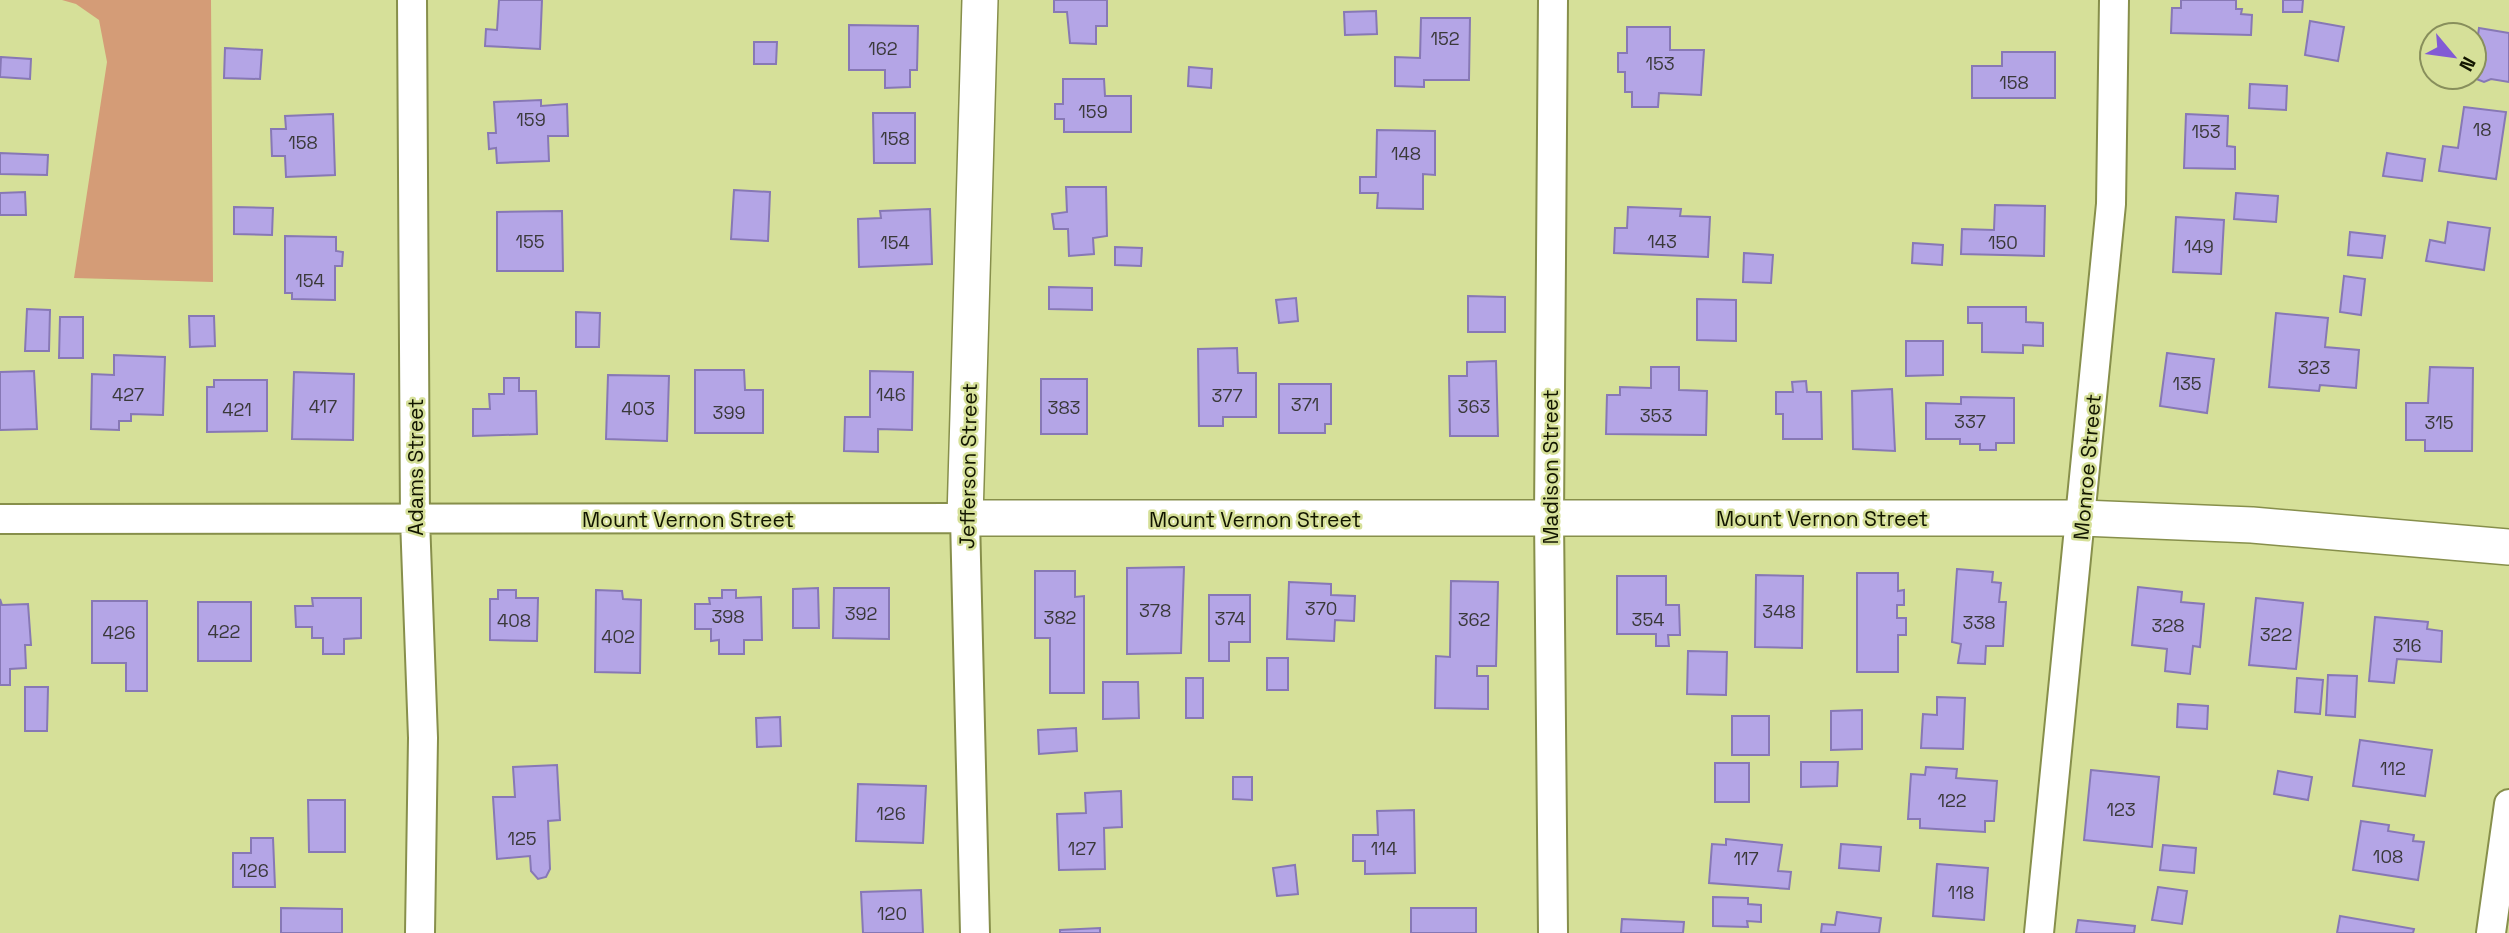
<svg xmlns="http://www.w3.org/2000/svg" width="2509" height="933" viewBox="0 0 2509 933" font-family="'Space Grotesk',sans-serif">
	<rect width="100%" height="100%" fill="#d6e099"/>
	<path fill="#d49c77" d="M62 0H211L213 282 74 278 107 62 99 20 76 4Z"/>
	<path fill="#b4a5e6" stroke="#8778b5" stroke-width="2" d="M499 0H542L540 49 485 46 486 29 497 30Z
		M1054 0H1107V26H1096V44L1070 43 1067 12H1054Z
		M2181 0H2236V9H2242L2241 14 2252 15 2251 35 2171 33 2172 8H2181Z
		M2283 0H2303L2302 12H2283Z
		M1376 11 1377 34 1345 35 1344 12Z
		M1421 18H1470L1469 80H1424V87L1395 86V57L1420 58Z
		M2310 21 2344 27 2338 61 2305 55Z
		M849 25 918 26 917 70H910V87L885 88V70H849Z
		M1627 27H1670V50H1704L1701 95 1659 93 1658 107H1632V92H1625V72H1618V53H1627Z
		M2479 28 2509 33V82L2491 79 2484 82 2471 77H2474V35H2462V34L2478 35Z
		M754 42H777L776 64H754Z
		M225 48 262 50 260 79 224 78Z
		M2002 52H2055V98H1972V66H2002Z
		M1 57 31 59 30 79 0 77Z
		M1189 67 1212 69 1211 88 1188 86Z
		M1063 79H1104L1105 96H1131V132H1064V119H1055V104H1063Z
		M2250 84 2287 86 2286 110 2249 108Z
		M541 100V106L567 104 568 136H548L549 161 497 163 496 148 489 149 488 133H496L494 102Z
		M2464 107 2506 112 2496 179 2439 171 2443 146 2458 148Z
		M873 113H915V163H874Z
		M333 114 335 175 286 177 285 156H272L271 129H286L285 116Z
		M2186 114 2228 116 2227 146 2235 147V169L2184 168Z
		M1377 130 1435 131V175L1423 174V209L1377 208 1378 193H1360V177H1376Z
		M0 153 48 155 47 175 0 174Z
		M2387 153 2425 159 2422 181 2383 176Z
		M1066 187H1106L1107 236 1093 238 1094 254 1069 256 1068 229H1054L1052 214 1067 212Z
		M734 190 770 192 768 241 731 239Z
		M25 192 26 215H0V193Z
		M2236 193 2278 196 2276 222 2234 219Z
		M1995 205 2045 206 2044 256 1961 254 1962 229 1994 230Z
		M234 207 273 208 272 235 234 234Z
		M1628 207 1681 209 1680 216 1710 217 1708 257 1614 253 1615 228H1627Z
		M930 209 932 264 859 267 858 219 881 218 880 211Z
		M562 211 563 271H497V212Z
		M2176 217 2224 220 2221 274 2173 272Z
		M2448 222 2490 228 2484 270 2426 261 2430 240 2445 243Z
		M2350 232 2385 236 2382 258 2348 255Z
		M285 236 336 237V251L343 252 342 266H335V300L292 299V293H285Z
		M1913 243 1943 245 1942 265 1912 263Z
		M1115 247 1142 248 1141 266 1115 265Z
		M1744 253 1773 255 1771 283 1743 282Z
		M2344 276 2365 279 2361 315 2340 312Z
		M1049 287 1092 288V310L1049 309Z
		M1468 296 1505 297V332H1468Z
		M1296 298 1298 321 1279 323 1276 300Z
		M1697 299 1736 300V341L1697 340Z
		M1968 307H2026V322L2043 323V346L2023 345V353L1982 352V323H1968Z
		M27 309 50 310 49 351H25Z
		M576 312 600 313 599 347H576Z
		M2276 313 2328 318 2325 347 2359 350 2356 388 2320 385 2319 391 2269 387Z
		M189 316H214L215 346 190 347Z
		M60 317H83V358H59Z
		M1906 341H1943V375L1906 376Z
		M1237 348 1238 373H1256V417H1223V426H1199L1198 349Z
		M2167 353 2214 359 2207 413 2160 406Z
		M114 355 165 357 163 415 131 414V421H119V430L91 429 92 374 114 375Z
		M1496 361 1498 436H1450L1449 376H1467V362Z
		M1651 367H1679V390L1707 391 1706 435 1606 434 1607 395H1620V387L1651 388Z
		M2430 367 2473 368 2472 451H2425V440H2406V403H2428Z
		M695 370H744L745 390H763V433H695Z
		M34 371 37 429 0 430V372Z
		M870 371 913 372 912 430 878 429V452L844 451 845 417H870Z
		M294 372 354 374 353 440 292 439Z
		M608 375 669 376 667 441 606 439Z
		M504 378H519V391H536L537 434 473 436V409H490L489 394H504Z
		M1041 379H1087V434H1041Z
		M214 380H267V431L207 432V387H214Z
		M1806 381 1807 392H1821L1822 439H1783V414H1776V392H1793L1792 382Z
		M1279 384H1331V424H1325V433H1279Z
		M1892 389 1895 451 1853 449 1852 391Z
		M1961 397 2014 398V443H1996V450H1980V444H1960V439H1926V403L1961 404Z
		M1184 567 1181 653 1127 654V568Z
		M1957 569 1993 572 1992 582 2001 583 1999 602H2006L2003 646H1986L1985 664 1958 663 1961 644 1952 642Z
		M1035 571H1075V597L1084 596V693H1050V638H1035Z
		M1857 573H1898V591L1904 590V605H1897V618H1906V635H1898V672H1857Z
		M1756 575 1803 576 1802 648 1755 647Z
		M1617 576H1666V605H1679L1680 635H1668L1669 646H1656V634H1617Z
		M1451 581 1498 582 1496 666H1477V676H1488V709L1435 708 1436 656 1450 657Z
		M1289 582 1331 584V595L1355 596 1354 621 1335 620 1334 641 1287 639Z
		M2138 587 2182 592 2181 602 2204 604 2200 647 2193 646 2190 674 2165 671 2167 649 2132 645Z
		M818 588 819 628H793V589Z
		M834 588H889V639L833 638Z
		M498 590H516V598H538L537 641 490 640V599H498Z
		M596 590 622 591 623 599 641 600 640 673 595 672Z
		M722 590H736V598L761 597 762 640H744V654H719V640L711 641V629H695V604H710L709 598H722Z
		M1209 595H1250V642H1229V661H1209Z
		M312 598H361V638L344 639V654H323V638H312V627H296L295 606H313Z
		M2256 598 2303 603 2296 669 2249 665Z
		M0 599 2 605 28 604 31 645H25L26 668 10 669V685H0Z
		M92 601H147V691H126V663H92Z
		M198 602H251V661H198Z
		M2375 617 2428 622 2427 629 2442 631 2441 662 2397 659 2394 683 2369 681Z
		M1688 651 1727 652 1726 695 1687 694Z
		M1267 658H1288V690H1267Z
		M2328 675 2357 676 2355 717 2326 715Z
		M1186 678H1203V718H1186Z
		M2297 678 2323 680 2320 714 2295 712Z
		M1103 682H1138L1139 718 1103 719Z
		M25 687H48L47 731H25Z
		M1937 697 1965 698 1963 749 1921 748 1923 714 1937 715Z
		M2178 704 2208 706 2207 729 2177 727Z
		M1862 710V749L1831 750V711Z
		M1732 716H1769V755H1732Z
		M780 717 781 746 757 747 756 718Z
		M1076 728 1077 751 1039 754 1038 730Z
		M2360 740 2432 750 2425 796 2353 786Z
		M1801 762H1838L1837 786 1801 787Z
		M1715 763H1749V802H1715Z
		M557 765 560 820 548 821 550 869 546 877 538 879 531 871 530 856 497 859 493 797H515L513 767Z
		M1926 767 1957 769 1956 778 1997 781 1994 821H1985V832L1920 828V819H1908L1911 774 1925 775Z
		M2091 770 2159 777 2152 847 2084 840Z
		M2278 771 2312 777 2308 800 2274 794Z
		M1233 777H1252V800L1233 799Z
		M858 784 926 786 923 843 856 841Z
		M1121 791 1122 827 1104 828 1105 869 1059 870 1057 814 1086 813 1085 793Z
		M308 800H345V852H309Z
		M1414 810 1415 873 1365 874V861H1353V835H1378L1377 811Z
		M2361 821 2389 825 2388 831 2414 835 2413 841 2424 842 2418 880 2353 870Z
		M251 838H273L275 887H233V853H251Z
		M1726 839 1782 845 1778 871 1791 872 1789 889 1709 883 1712 844 1726 845Z
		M1841 844 1881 847 1879 871 1839 868Z
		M2163 845 2196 848 2194 873 2160 870Z
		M1937 864 1988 868 1984 920 1933 916Z
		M1295 865 1298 894 1277 896 1273 868Z
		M2158 887 2187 891 2182 924 2152 920Z
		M921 890 923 933H863L861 892Z
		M1713 897 1748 898V904L1761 905V922L1747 921 1748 927 1713 926Z
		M281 908 342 909V933H281Z
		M1411 908H1476V933H1411Z
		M1837 912 1881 918 1879 933H1821L1822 924 1835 925Z
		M2340 916 2414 929 2413 933H2337Z
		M1622 919 1684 922 1683 933H1621Z
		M2078 920 2135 926 2134 933H2076Z
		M1100 928V933H1060V930Z"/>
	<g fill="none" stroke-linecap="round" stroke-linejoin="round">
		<defs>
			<path id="minor" d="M412 0 415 519 423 738 420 933
				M1553 0 1549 517 1553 933
				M0 519 965 518 975 933
				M2039 933 2111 204 2114 0
				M2491 933 2509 804"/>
			<path id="tertiary" d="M980 0 965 518H2082L2252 525 2509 547"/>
		</defs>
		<use href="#minor" stroke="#878f4b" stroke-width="32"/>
		<use href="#tertiary" stroke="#878f4b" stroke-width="38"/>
		<use href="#minor" stroke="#fff" stroke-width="28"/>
		<use href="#tertiary" stroke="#fff" stroke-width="35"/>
	</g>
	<g text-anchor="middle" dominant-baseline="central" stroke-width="5" stroke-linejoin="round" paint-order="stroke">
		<g font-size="18" fill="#3a393a">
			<text x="1445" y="38">152</text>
			<text x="883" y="48">162</text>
			<text x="1660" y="63">153</text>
			<text x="2014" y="82">158</text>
			<text x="1093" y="111">159</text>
			<text x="531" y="119">159</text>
			<text x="2482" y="129">18</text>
			<text x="2206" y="131">153</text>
			<text x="895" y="138">158</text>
			<text x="303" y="142">158</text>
			<text x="1406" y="153">148</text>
			<text x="530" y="241">155</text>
			<text x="1662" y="241">143</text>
			<text x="895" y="242">154</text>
			<text x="2003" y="242">150</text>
			<text x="2199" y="246">149</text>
			<text x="310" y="280">154</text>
			<text x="2314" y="367">323</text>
			<text x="2187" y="383">135</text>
			<text x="128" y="394">427</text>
			<text x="891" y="394">146</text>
			<text x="1227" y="395">377</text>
			<text x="1305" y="404">371</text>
			<text x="323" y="406">417</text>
			<text x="1474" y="406">363</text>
			<text x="1064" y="407">383</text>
			<text x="638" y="408">403</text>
			<text x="237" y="409">421</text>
			<text x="729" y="412">399</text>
			<text x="1656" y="415">353</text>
			<text x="1970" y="421">337</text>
			<text x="2439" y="422">315</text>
			<text x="1321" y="608">370</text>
			<text x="1155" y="610">378</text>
			<text x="1779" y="611">348</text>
			<text x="861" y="613">392</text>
			<text x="728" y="616">398</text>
			<text x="1060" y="617">382</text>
			<text x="1230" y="618">374</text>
			<text x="1474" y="619">362</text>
			<text x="1648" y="619">354</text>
			<text x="514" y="620">408</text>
			<text x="1979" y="622">338</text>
			<text x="2168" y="625">328</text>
			<text x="224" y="631">422</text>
			<text x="119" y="632">426</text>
			<text x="2276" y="634">322</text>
			<text x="618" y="636">402</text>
			<text x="2407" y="645">316</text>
			<text x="2393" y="768">112</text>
			<text x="1952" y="800">122</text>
			<text x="2121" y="809">123</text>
			<text x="891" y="813">126</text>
			<text x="522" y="838">125</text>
			<text x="1082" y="848">127</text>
			<text x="1384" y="848">114</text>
			<text x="2388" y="856">108</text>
			<text x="1746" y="858">117</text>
			<text x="254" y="870">126</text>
			<text x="1961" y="892">118</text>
			<text x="892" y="913">120</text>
		</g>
		<g font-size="21" fill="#121500" stroke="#d6e099">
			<text transform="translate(968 466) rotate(-89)">Jefferson Street</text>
			<text transform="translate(415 467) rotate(-90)">Adams Street</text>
			<text transform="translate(1550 467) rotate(-90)">Madison Street</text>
			<text transform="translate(2087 467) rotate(-85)">Monroe Street</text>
			<text x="1822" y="518">Mount Vernon Street</text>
			<text x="688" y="519">Mount Vernon Street</text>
			<text x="1255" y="519">Mount Vernon Street</text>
		</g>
	</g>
	<g transform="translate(2453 56) rotate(119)"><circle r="33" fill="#d6e099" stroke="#888f5c" stroke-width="2"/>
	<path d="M0-5L12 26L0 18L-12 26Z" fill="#825bd5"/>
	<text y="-10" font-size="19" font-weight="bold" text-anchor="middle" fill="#121500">N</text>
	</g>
</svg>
